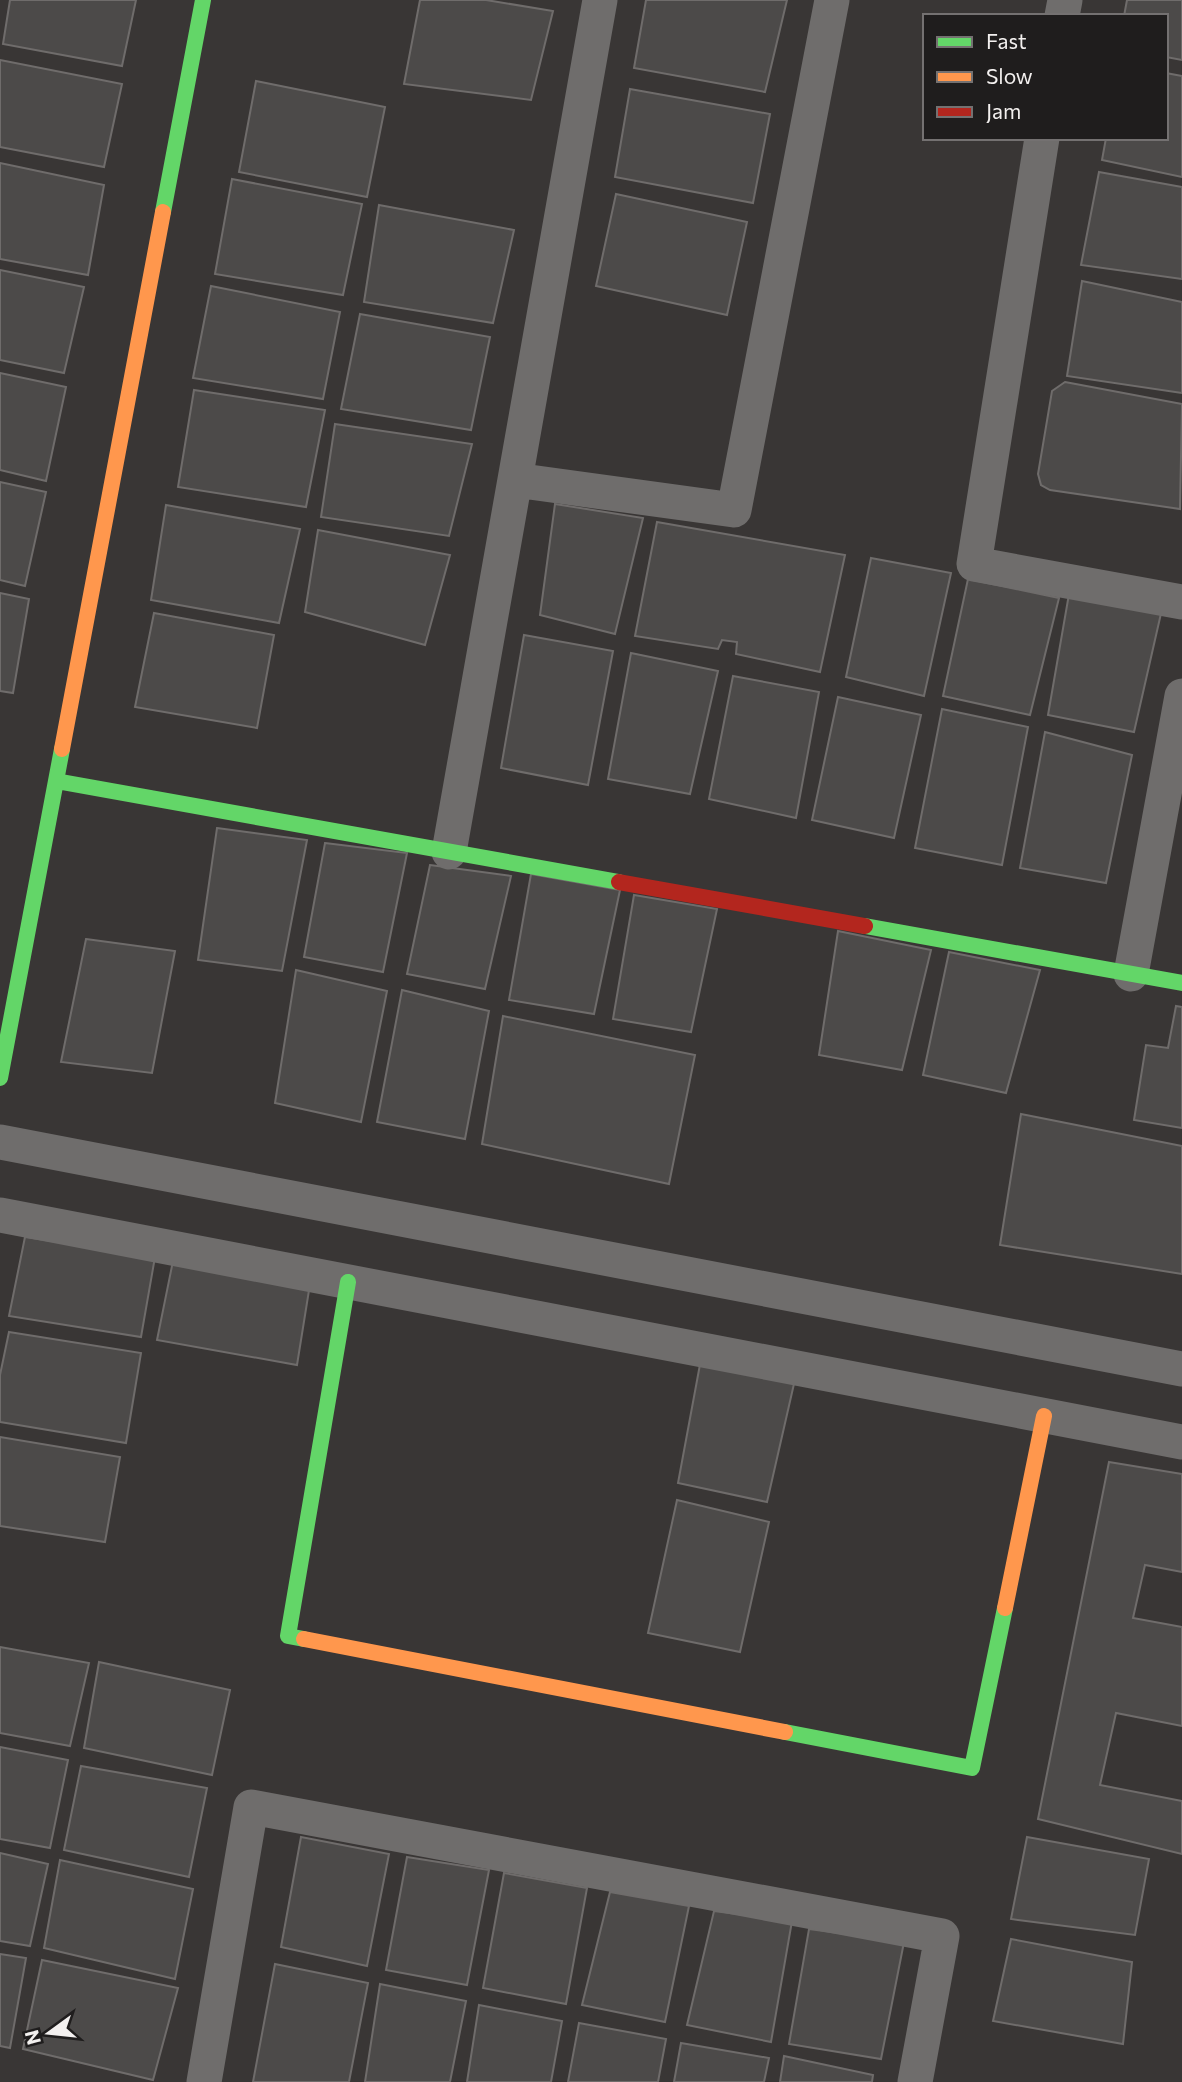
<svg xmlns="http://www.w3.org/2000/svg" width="1182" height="2082" viewBox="0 0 1182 2082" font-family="Commissioner,sans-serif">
	<rect width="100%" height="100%" fill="#393635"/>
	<path fill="#4c4a49" stroke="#6f6c6b" stroke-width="2" d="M10 0H136L122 66 3 44Z
		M420 0H486L553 11 531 100 404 84Z
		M646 0H787L765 92 634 68Z
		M1127 0H1182V60L1166 57V16H1124Z
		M0 60 122 84 104 167 0 147Z
		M1166 73 1182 76V177L1102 160 1106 138H1166Z
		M256 81 385 107 367 197 239 172Z
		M630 89 770 114 753 203 615 177Z
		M0 163 104 185 88 275 0 259Z
		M1099 172 1182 187V279L1081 265Z
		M232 179 362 204 343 295 215 274Z
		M616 194 747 222 727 315 596 286Z
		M379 205 514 230 493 323 364 302Z
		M0 270 84 287 64 373 0 360Z
		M1082 281 1182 302V393L1067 376Z
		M211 286 340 312 323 399 193 378Z
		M360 314 490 337 471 430 341 409Z
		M0 373 66 387 46 481 0 470Z
		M1065 382 1182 404 1180 509 1050 490 1041 485 1038 474 1052 391Z
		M194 390 325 410 306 507 178 487Z
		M335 424 472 444 449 536 321 517Z
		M0 482 46 492 25 586 0 580Z
		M555 504 643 518 615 634 540 615Z
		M166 505 300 529 279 623 151 600Z
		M657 522 845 555 820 672 736 654 737 642 722 640 718 649 635 636Z
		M318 530 450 555 425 645 305 612Z
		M871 558 951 573 924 696 846 677Z
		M968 579 1059 598 1030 715 943 696Z
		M0 593 29 599 13 693 0 691Z
		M1069 594 1162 609 1134 732 1048 715Z
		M154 613 274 635 257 728 135 707Z
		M524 635 613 651 588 785 501 768Z
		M631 653 718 671 690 794 608 779Z
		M733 676 819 692 796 818 709 799Z
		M838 697 921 715 894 838 812 820Z
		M942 709 1028 727 1002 865 915 848Z
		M1045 732 1132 755 1106 883 1020 868Z
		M217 828 307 840 282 971 198 960Z
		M325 843 407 853 383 972 304 957Z
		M430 865 511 876 485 989 407 974Z
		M531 874 620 890 594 1014 509 1000Z
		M634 895 717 909 691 1032 613 1019Z
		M838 931 931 950 902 1070 819 1055Z
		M86 939 175 951 152 1073 61 1062Z
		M949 952 1040 970 1006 1093 923 1075Z
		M296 970 387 991 361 1122 275 1103Z
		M402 990 489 1011 465 1139 377 1122Z
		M1176 1006 1182 1007V1128L1134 1120 1146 1045 1168 1048Z
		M503 1016 695 1055 669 1184 482 1144Z
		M1021 1114 1182 1146V1274L1000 1245Z
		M25 1237 155 1257 141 1337 9 1316Z
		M173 1261 310 1284 297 1365 157 1340Z
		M9 1332 141 1353 126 1443 0 1422V1375Z
		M701 1359 796 1375 767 1502 678 1483Z
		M0 1437 120 1457 105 1542 0 1526Z
		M1109 1462 1182 1474V1572L1145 1565 1133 1618 1182 1627V1726L1116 1713 1100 1785 1182 1801V1854L1038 1819Z
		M677 1500 769 1522 740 1652 648 1633Z
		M0 1647 89 1663 70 1746 0 1733Z
		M99 1662 230 1690 212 1775 84 1748Z
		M0 1747 68 1760 50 1848 0 1839Z
		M81 1766 207 1788 189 1877 64 1850Z
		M301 1837 389 1854 367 1966 281 1947Z
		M1027 1837 1149 1859 1135 1935 1011 1919Z
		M0 1853 48 1864 30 1946 0 1941Z
		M407 1857 489 1870 467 1985 386 1970Z
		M60 1860 193 1889 175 1979 44 1948Z
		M504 1873 587 1888 566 2004 483 1988Z
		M610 1892 689 1906 665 2022 582 2005Z
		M714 1911 792 1921 771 2042 687 2025Z
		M809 1929 904 1942 881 2059 789 2044Z
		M1011 1939 1132 1962 1123 2044 993 2021Z
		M0 1954 26 1958 10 2048 0 2046Z
		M42 1960 178 1988 153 2080 23 2049Z
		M275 1964 368 1983 349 2082H253Z
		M380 1984 466 2001 450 2082H365Z
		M479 2005 562 2021 551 2082H467Z
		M579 2023 666 2039 658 2082H568Z
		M681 2043 769 2058 764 2082H674Z
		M784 2056 873 2075 872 2082H780Z"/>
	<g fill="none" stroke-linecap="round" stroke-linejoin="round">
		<path stroke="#6f6d6c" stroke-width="35" d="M1062 16 1065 0
			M1042 138 974 564 1182 602
			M515 480 734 510 832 0
			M449 852 600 0
			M1131 974 1182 696
			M0 1142 1182 1369
			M0 1215 1182 1442
			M204 2082 251 1807 942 1936 915 2082"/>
		<path stroke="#63d668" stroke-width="16" d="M163 212 203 0
			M56 781 619 882
			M865 926 1182 983
			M0 1078 62 749
			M304 1639 288 1636 348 1282
			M785 1732 972 1768 1005 1608"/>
		<path stroke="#ff974d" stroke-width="16" d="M62 749 163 212
			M1005 1608 1044 1416
			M304 1639 785 1732"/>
		<path stroke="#b3261e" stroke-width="16" d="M619 882 865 926"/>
	</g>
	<rect x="923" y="14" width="245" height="126" fill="#1f1d1d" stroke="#747171" stroke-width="2"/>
	<rect x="937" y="37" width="35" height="10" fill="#63d668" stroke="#747171" stroke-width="2"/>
	<text x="986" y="49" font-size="21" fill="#f3f0ef">Fast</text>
	<rect x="937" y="72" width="35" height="10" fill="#ff974d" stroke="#747171" stroke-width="2"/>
	<text x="986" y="84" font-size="21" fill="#f3f0ef">Slow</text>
	<rect x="937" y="107" width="35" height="10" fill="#b3261e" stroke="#747171" stroke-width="2"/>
	<text x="986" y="119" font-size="21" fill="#f3f0ef">Jam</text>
	<g transform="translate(49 2033) rotate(255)" stroke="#1f1d1d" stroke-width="5" paint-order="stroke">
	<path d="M0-5L12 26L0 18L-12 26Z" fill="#f3f0ef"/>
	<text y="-10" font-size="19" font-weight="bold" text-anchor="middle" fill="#f3f0ef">N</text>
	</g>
</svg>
